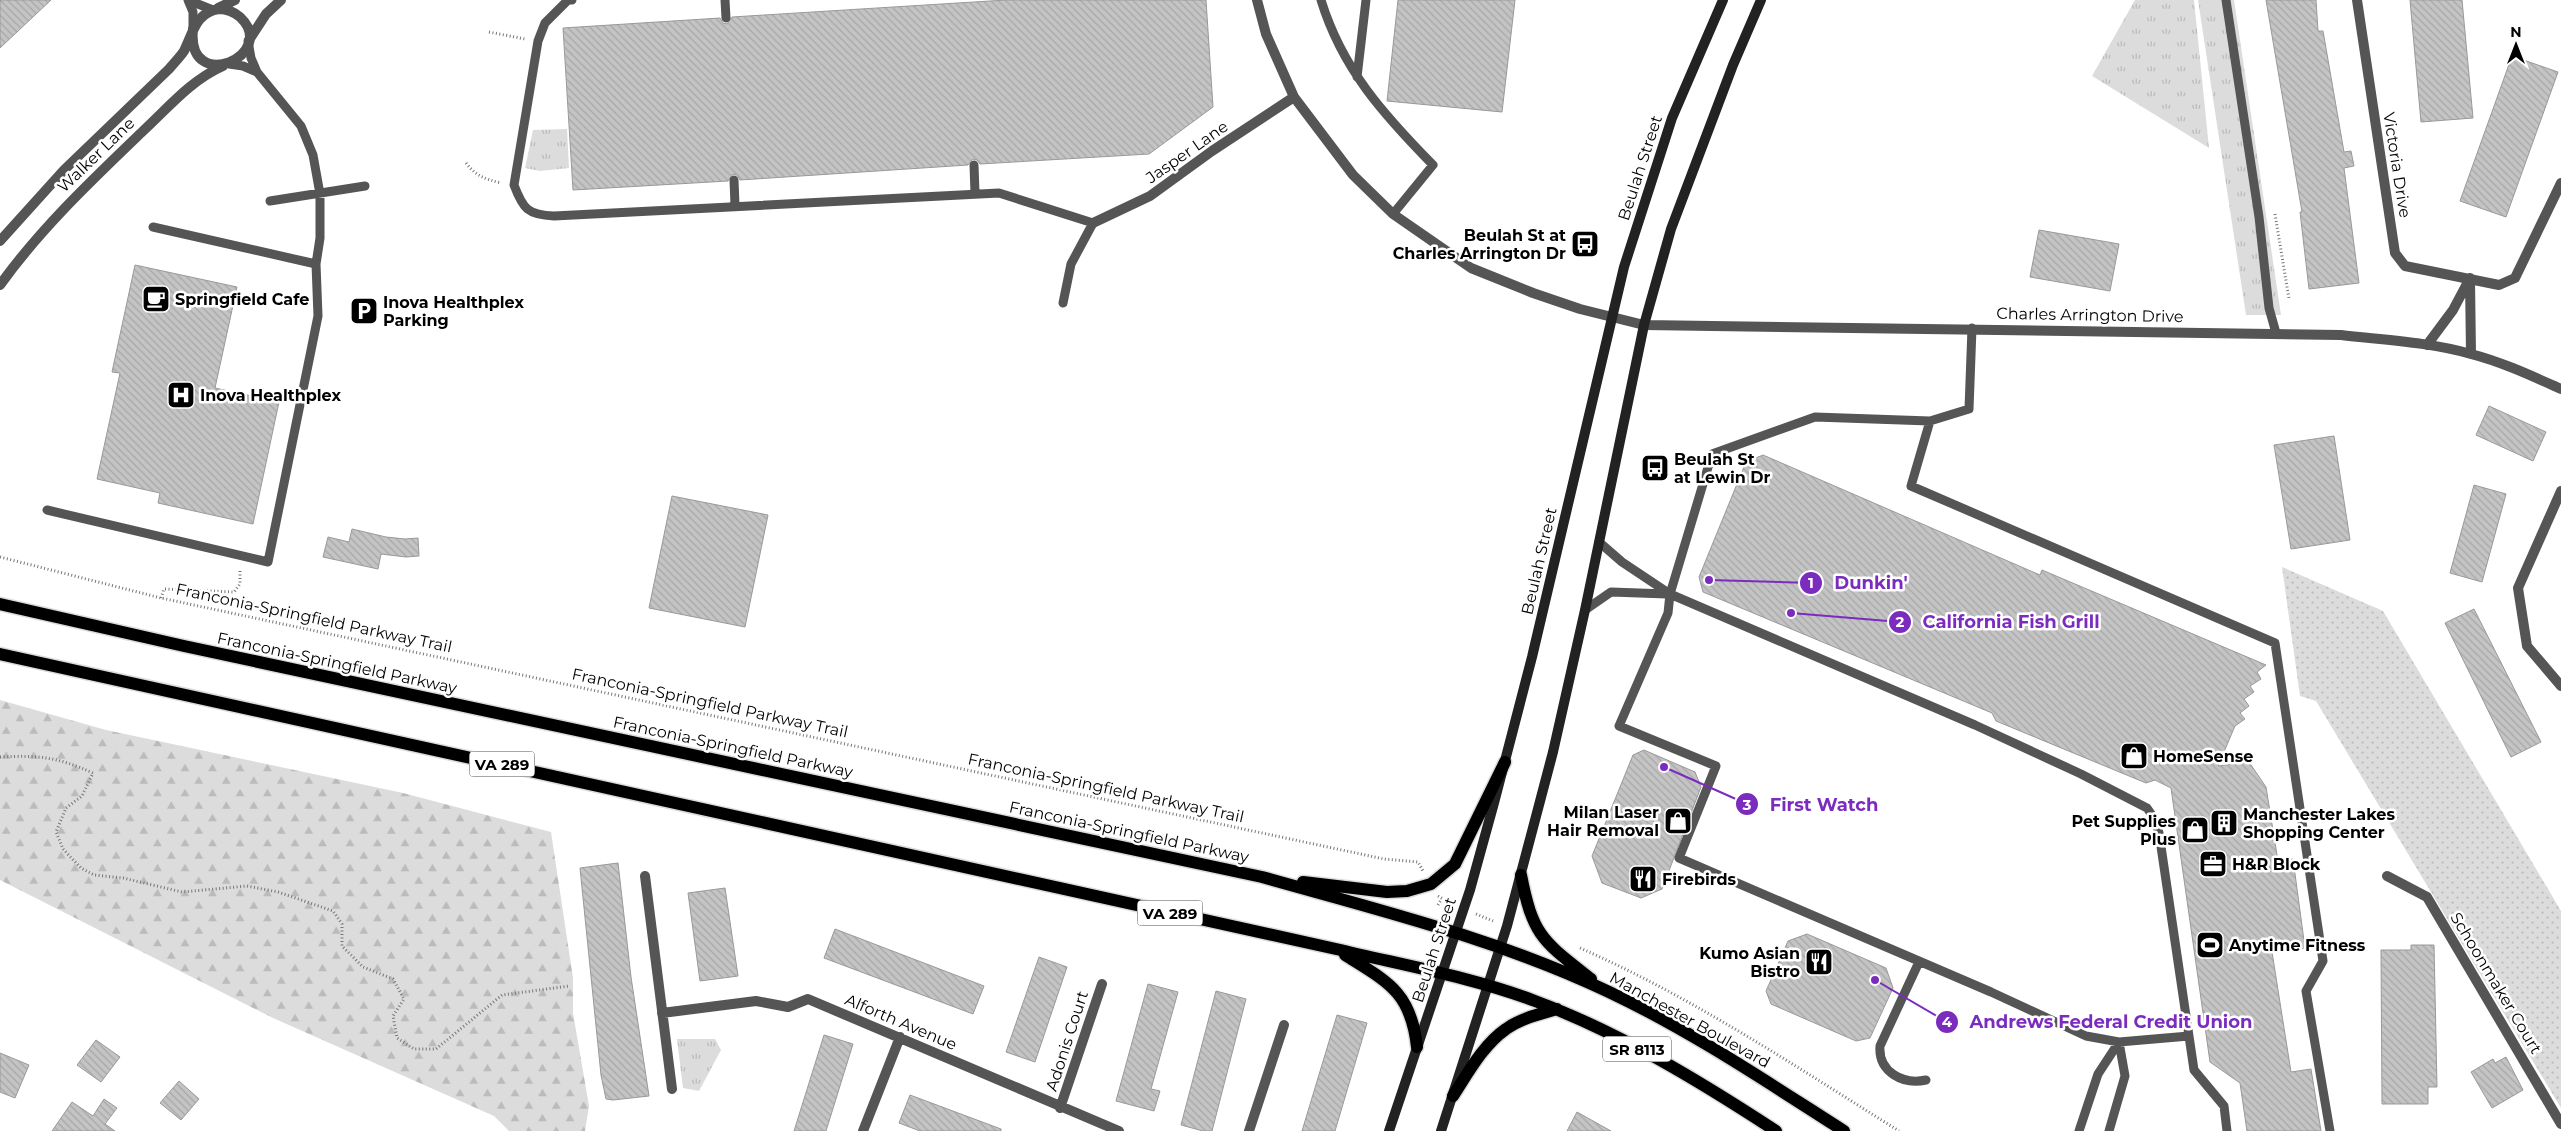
<svg xmlns="http://www.w3.org/2000/svg" width="2561" height="1131" viewBox="0 0 2561 1131" font-family="Montserrat,sans-serif">
	<defs>
		<pattern id="grass-dots" width="8" height="8" patternUnits="userSpaceOnUse" patternTransform="scale(1.25)"><rect width="8" height="8" fill="#dcdcdc"/><path d="M2 2h.1M6 6h.1" fill="none" stroke="#bbb" stroke-width="1.8" stroke-linecap="round"/></pattern>
		<pattern id="forest-firs" width="22" height="20" patternUnits="userSpaceOnUse" patternTransform="scale(1.25)"><rect width="22" height="20" fill="#dcdcdc"/><path d="M5 1l3.5 6h-7zM16 11l3.5 6h-7z" fill="#bbb"/></pattern>
		<pattern id="park-tufts" width="24" height="20" patternUnits="userSpaceOnUse" patternTransform="scale(1.25)"><rect width="24" height="20" fill="#dcdcdc"/><path d="M3 7l-1-3M5 7V3M7 7l1-3M15 17l-1-3M17 17v-4M19 17l1-3" fill="none" stroke="#bbb"/></pattern>
		<pattern id="building-back-hatch" width="6" height="6" patternUnits="userSpaceOnUse" patternTransform="scale(1.25)"><rect width="6" height="6" fill="#c4c4c4"/><path d="M-1 5l2 2M0 0l6 6M5-1l2 2" fill="none" stroke="#a7a7a7"/></pattern>
	</defs>
	<rect width="100%" height="100%" fill="#fff"/>
	<path fill="url(#grass-dots)" d="M2282 567 2383 611 2561 911V1108L2316 701 2300 696Z"/>
	<path fill="url(#forest-firs)" d="M0 700 106 730 403 793 551 832 573 978V1013L589 1106 585 1131H509L494 1116 273 1018 0 880Z"/>
	<path fill="url(#park-tufts)" d="M2135 0H2194L2209 148 2092 76Z
		M2198 0H2234L2281 315H2246Z
		M567 129 569 168 540 171 525 168 533 130Z
		M677 1039H715L721 1050 699 1091 683 1088Z"/>
	<path fill="url(#building-back-hatch)" stroke="#999" d="M0 0H51L0 48Z
		M1006 0H1206L1213 107 1149 154 980 164 977 160 973 159 968 165 740 180 737 175 733 174 728 181 573 190 563 28 720 18 723 23 727 24 732 17Z
		M1398 0H1515L1502 112 1387 101Z
		M2266 0H2316L2318 31H2323L2344 152 2351 151 2354 166 2344 168 2359 283 2309 289 2300 212H2302Z
		M2410 0H2462L2473 118 2421 122Z
		M2512 56 2558 72 2506 217 2460 201Z
		M2039 230 2119 244 2110 291 2030 277Z
		M135 265 237 287 215 388 279 402 253 524 158 503 160 493 97 479 120 373 112 372Z
		M2489 406 2546 432 2533 461 2476 435Z
		M2334 436 2350 540 2291 549 2274 445Z
		M1763 455 2040 575 2042 570 2266 665 2257 672 2261 679 2250 686 2254 692 2244 699 2249 706 2240 713 2245 719 2235 726 2218 766 2249 762 2266 787 2278 861 2293 859 2305 948 2272 952 2291 1072 2311 1069 2321 1131H2247L2240 1083 2210 1062 2171 788 2155 780 2146 783 1996 721 1992 713 1703 592 1699 577 1746 462Z
		M2474 485 2506 494 2482 582 2450 573Z
		M672 496 768 515 745 627 649 608Z
		M352 529 386 537 405 539 418 538 419 556 406 557 381 554 378 569 323 557 328 537 349 542Z
		M2474 609 2541 742 2511 757 2445 623Z
		M1644 750 1695 772 1701 787 1662 889 1641 898 1602 883 1592 856 1633 755Z
		M618 863 631 977 649 1096 613 1100 606 1099 601 1075 580 868Z
		M725 888 738 976 700 981 688 893Z
		M835 929 984 986 973 1014 824 958Z
		M1807 934 1886 968 1893 988 1870 1038 1856 1041 1771 1004 1766 991 1788 941Z
		M2411 945H2434L2437 1087H2428V1104H2382L2381 950H2411Z
		M1039 957 1067 967 1035 1062 1006 1052Z
		M1148 984 1178 992 1151 1089 1160 1091 1154 1111 1116 1101Z
		M1216 991 1246 999 1212 1131H1203L1181 1125Z
		M1337 1015 1367 1023 1335 1131H1302Z
		M824 1035 853 1044 826 1131H794Z
		M96 1040 120 1057 101 1082 77 1065Z
		M0 1053 29 1065 15 1098 0 1092Z
		M2506 1057 2523 1090 2492 1108 2471 1072 2493 1059 2495 1063Z
		M179 1081 199 1099 181 1120 160 1103Z
		M910 1095 1001 1129V1131H920L899 1123Z
		M104 1099 117 1108 105 1124 115 1131H52L72 1102 93 1116Z
		M1577 1112 1611 1131H1567Z"/>
	<g fill="none" stroke-linecap="round" stroke-linejoin="round">
		<defs>
			<path id="primary" d="M0 604 184 646 1262 877C1379 910 1497 939 1607 991 1690 1030 1767 1082 1844 1131
				M0 654 1336 949C1402 965 1472 977 1535 1001 1619 1032 1701 1082 1776 1131
				M1521 875C1533 937 1543 941 1591 979
				M1303 882 1387 892 1407 891 1431 884 1455 864 1505 762
				M1345 955C1388 982 1411 992 1417 1047
				M1453 1096C1468 1073 1483 1045 1506 1029 1521 1018 1540 1014 1557 1009"/>
		</defs>
		<use href="#primary" stroke="#dbdbdb" stroke-width="15"/>
		<path stroke="#777" stroke-width="3" stroke-dasharray="1 2.5" stroke-linecap="butt" d="M489 32 525 39
			M466 163C476 176 485 179 501 183
			M2275 214 2289 299
			M0 557 161 598 1384 859 1418 862 1423 871
			M161 598 164 589 234 592 240 584V569
			M0 757C39 755 57 757 93 773L82 796 66 808 56 832 63 849 81 868 94 875 123 878 182 892 247 886 278 892 333 911 342 924V946L363 967 393 979 404 999 393 1016 397 1038 414 1049H436L502 995 569 986
			M1438 896 1451 904
			M1438 905 1441 900
			M1476 914 1493 921
			M1580 948C1692 997 1795 1066 1899 1131"/>
		<path stroke="#555" stroke-width="9" d="M188 0 193 12V29
			M188 0 213 10
			M572 0H568L545 23 538 41 514 185C523 209 528 215 554 216L999 193 1093 223 1071 264 1063 303
			M725 0 726 18
			M1321 0C1342 69 1384 115 1433 165L1393 214
			M2226 0 2259 217 2269 308 2276 333
			M229 64 243 66 257 72
			M1357 77 1366 0
			M974 165 975 193
			M734 180 735 205
			M270 201 365 186
			M153 227 316 264
			M1930 421 1969 409 1972 328
			M47 510 268 562 318 316 316 264 320 238V194L313 155 301 126 257 72 251 58 248 41
			M1599 542 1622 562 1670 594 1975 725 2081 774 2147 808 2154 818 2159 833 2194 1070 2224 1106 2227 1131
			M1585 610 1611 592 1667 594
			M1919 962 1880 1046C1878 1072 1903 1085 1926 1080
			M2189 1036 2119 1042 2086 1036 1991 992 1679 858 1716 766 1619 726 1668 613 1670 594 1712 454 1815 417 1930 421 1911 486 2275 643 2323 961 2306 991 2330 1131
			M2079 1131 2098 1074 2119 1042
			M2109 1131 2125 1076 2119 1042"/>
		<path stroke="#555" stroke-width="10" d="M1257 0 1266 34 1294 97 1353 175 1393 214 1471 268 1533 293 1580 309 1644 325 2341 335C2384 340 2429 342 2471 354 2502 362 2532 376 2561 389
			M2357 0 2395 253 2405 266 2499 285 2515 278 2561 183
			M1093 223 1150 196 1212 151 1294 97
			M2470 280 2471 354
			M2427 345 2453 310 2470 278
			M2561 491 2518 588 2527 646 2561 686
			M645 876 672 1089
			M2387 876 2427 897 2561 1124
			M662 1013 756 1001 788 1007 808 999 1119 1131
			M1060 1108 1102 984
			M863 1131 900 1037
			M1249 1131 1284 1025"/>
		<path stroke="#555" stroke-width="10" d="M218 8 235 0
			M249 40 266 14 281 0
			M0 241 64 170 169 69C174 63 180 57 184 51 193 33 196 12 219 9 226 9 234 12 240 17 280 55 186 96 193 29
			M0 285C41 228 92 180 143 131 168 108 191 80 223 66"/>
		<path stroke="#222" stroke-width="10" d="M1389 1131 1470 890 1494 803 1532 657 1624 267 1672 118 1723 0
			M1441 1131 1507 926 1553 752 1585 610 1644 325 1671 229 1733 65 1761 0"/>
		<use href="#primary" stroke="#000" stroke-width="12"/>
	</g>
	<defs>
		<symbol id="bus-square" viewBox="-11 -11 22 22"><rect x="-9" y="-9" width="18" height="18" rx="4" fill="#000" stroke="#fff"/><path d="M-5-6H5V4H4V6H2V4H-2V6H-4V4H-5ZM-3.5-4V0h7V-4ZM-3.5 1.2v1.5H-2V1.2ZM2 1.2v1.5H3.5V1.2Z" fill="#fff"/></symbol>
		<symbol id="cafe-square" viewBox="-11 -11 22 22"><rect x="-9" y="-9" width="18" height="18" rx="4" fill="#000" stroke="#fff"/><path d="M-5.5-4.5H6V0H3Q3 3.5 0 3.5H-2.5Q-5.5 3.5-5.5 0ZM3-3.2v2h1.7v-2ZM-6 4.5H4V6H-6Z" fill="#fff"/></symbol>
		<symbol id="parking-square" viewBox="-11 -11 22 22"><rect x="-9" y="-9" width="18" height="18" rx="4" fill="#000" stroke="#fff"/><path d="M-3.5-5.5H1a3.5 3.5 0 0 1 0 7H-1V5.5H-3.5ZM-1-3.4V-.6H.8a1.4 1.4 0 0 0 0-2.8Z" fill="#fff"/></symbol>
		<symbol id="hospital-square" viewBox="-11 -11 22 22"><rect x="-9" y="-9" width="18" height="18" rx="4" fill="#000" stroke="#fff"/><path d="M-5-5h3v3.5h4V-5h3V5h-3V1.5h-4V5h-3Z" fill="#fff"/></symbol>
		<symbol id="shop-square" viewBox="-11 -11 22 22"><rect x="-9" y="-9" width="18" height="18" rx="4" fill="#000" stroke="#fff"/><path d="M-5-2.5h2.3a2.7 3.5 0 0 1 5.4 0H5L5.5 6h-11ZM-1.5-2.5h3a1.5 2.3 0 0 0-3 0Z" fill="#fff"/></symbol>
		<symbol id="building-square" viewBox="-11 -11 22 22"><rect x="-9" y="-9" width="18" height="18" rx="4" fill="#000" stroke="#fff"/><path d="M-4-6H4V6H1V3H-1V6H-4ZM-2.5-4.3h1.7v1.8h-1.7ZM.8-4.3h1.7v1.8H.8ZM-2.5-1h1.7V.8h-1.7ZM.8-1h1.7V.8H.8Z" fill="#fff"/></symbol>
		<symbol id="office-square" viewBox="-11 -11 22 22"><rect x="-9" y="-9" width="18" height="18" rx="4" fill="#000" stroke="#fff"/><path d="M-6-3h4V-5.5h4V-3h4V5H-6ZM-1-4.5V-3h2v-1.5ZM-6 0V1H6V0Z" fill="#fff"/></symbol>
		<symbol id="restaurant-square" viewBox="-11 -11 22 22"><rect x="-9" y="-9" width="18" height="18" rx="4" fill="#000" stroke="#fff"/><path d="M-5-6h1v4h1v-4h1v4h1v-4h1v5L-1.5 .5V6h-2V.5L-5-1ZM5-6V6H3V1.5H1.5Q1.5-4 5-6Z" fill="#fff"/></symbol>
		<symbol id="stadium-square" viewBox="-11 -11 22 22"><rect x="-9" y="-9" width="18" height="18" rx="4" fill="#000" stroke="#fff"/><path d="M0-5a6.5 5 0 1 0 0 10a6.5 5 0 1 0 0-10ZM-3.5-1.8h7v3.6h-7Z" fill="#fff"/></symbol>
	</defs>
	<g fill-rule="evenodd">
		<use href="#bus-square" x="1569" y="228" width="32" height="32"/>
		<use href="#cafe-square" x="140" y="283" width="32" height="32"/>
		<use href="#parking-square" x="348" y="295" width="32" height="32"/>
		<use href="#hospital-square" x="165" y="379" width="32" height="32"/>
		<use href="#bus-square" x="1639" y="452" width="32" height="32"/>
		<use href="#shop-square" x="2118" y="740" width="32" height="32"/>
		<use href="#shop-square" x="1662" y="805" width="32" height="32"/>
		<use href="#building-square" x="2208" y="807" width="32" height="32"/>
		<use href="#shop-square" x="2179" y="814" width="32" height="32"/>
		<use href="#office-square" x="2197" y="848" width="32" height="32"/>
		<use href="#restaurant-square" x="1627" y="863" width="32" height="32"/>
		<use href="#stadium-square" x="2194" y="929" width="32" height="32"/>
		<use href="#restaurant-square" x="1803" y="946" width="32" height="32"/>
	</g>
	<g text-anchor="middle" dominant-baseline="central" stroke-width="5" stroke-linejoin="round" paint-order="stroke">
		<g fill="#fff" stroke="#4c4c4c" stroke-width="1">
			<rect x="469.5" y="751.5" width="65" height="25" rx="4"/>
			<rect x="1137.5" y="900.5" width="65" height="25" rx="4"/>
			<rect x="1603" y="1036.5" width="68" height="25" rx="4"/>
		</g>
		<g font-size="15" font-weight="bold" fill="#000">
			<text x="502" y="764">VA 289</text>
			<text x="1170" y="913">VA 289</text>
			<text x="1637" y="1049">SR 8113</text>
		</g>
		<g font-size="16" fill="#000" stroke="#fff">
			<text transform="translate(1187 152) rotate(-35)">Jasper Lane</text>
			<text transform="translate(96 155) rotate(-44)">Walker Lane</text>
			<text transform="translate(2397 165) rotate(81)">Victoria Drive</text>
			<text transform="translate(1640 168) rotate(-72)">Beulah Street</text>
			<text transform="translate(2090 315) rotate(1)">Charles Arrington Drive</text>
			<text transform="translate(1539 561) rotate(-77)">Beulah Street</text>
			<text transform="translate(314 618) rotate(12)">Franconia-Springfield Parkway Trail</text>
			<text transform="translate(337 663) rotate(12)">Franconia-Springfield Parkway</text>
			<text transform="translate(710 703) rotate(12)">Franconia-Springfield Parkway Trail</text>
			<text transform="translate(733 747) rotate(12)">Franconia-Springfield Parkway</text>
			<text transform="translate(1106 788) rotate(12)">Franconia-Springfield Parkway Trail</text>
			<text transform="translate(1129 832) rotate(12)">Franconia-Springfield Parkway</text>
			<text transform="translate(1434 950) rotate(-72)">Beulah Street</text>
			<text transform="translate(2496 983) rotate(59)">Schoonmaker Court</text>
			<text transform="translate(1690 1020) rotate(29)">Manchester Boulevard</text>
			<text transform="translate(901 1022) rotate(23)">Alforth Avenue</text>
			<text transform="translate(1067 1041) rotate(-72)">Adonis Court</text>
		</g>
		<g font-size="16" font-weight="bold" fill="#000" stroke="#fff" text-anchor="start">
			<text x="1566" y="235" text-anchor="end">Beulah St at<tspan x="1566" dy="18">Charles Arrington Dr</tspan></text>
			<text x="175" y="299">Springfield Cafe</text>
			<text x="383" y="302">Inova Healthplex<tspan x="383" dy="18">Parking</tspan></text>
			<text x="200" y="395">Inova Healthplex</text>
			<text x="1674" y="459">Beulah St<tspan x="1674" dy="18">at Lewin Dr</tspan></text>
			<text x="2153" y="756">HomeSense</text>
			<text x="1659" y="812" text-anchor="end">Milan Laser<tspan x="1659" dy="18">Hair Removal</tspan></text>
			<text x="2243" y="814">Manchester Lakes<tspan x="2243" dy="18">Shopping Center</tspan></text>
			<text x="2176" y="821" text-anchor="end">Pet Supplies<tspan x="2176" dy="18">Plus</tspan></text>
			<text x="2232" y="864">H&amp;R Block</text>
			<text x="1662" y="879">Firebirds</text>
			<text x="2229" y="945">Anytime Fitness</text>
			<text x="1800" y="953" text-anchor="end">Kumo Asian<tspan x="1800" dy="18">Bistro</tspan></text>
		</g>
	</g>
	<path fill="none" stroke="#7b2cbf" stroke-width="2" d="M1709 580L1811 583M1791 613L1900 622M1664 767L1747 804M1875 980L1947 1022"/>
	<g fill="#7b2cbf" stroke="#fff" stroke-width="2">
		<circle cx="1709" cy="580" r="5"/>
		<circle cx="1791" cy="613" r="5"/>
		<circle cx="1664" cy="767" r="5"/>
		<circle cx="1875" cy="980" r="5"/>
		<circle cx="1811" cy="583" r="12"/>
		<circle cx="1900" cy="622" r="12"/>
		<circle cx="1747" cy="804" r="12"/>
		<circle cx="1947" cy="1022" r="12"/>
	</g>
	<g font-size="15" text-anchor="middle" font-weight="bold" fill="#fff">
		<text x="1811" y="588">1</text>
		<text x="1900" y="627">2</text>
		<text x="1747" y="810">3</text>
		<text x="1947" y="1027">4</text>
	</g>
	<g font-size="18" text-anchor="middle" font-weight="bold" fill="#7b2cbf" stroke="#fff" stroke-width="5" stroke-linejoin="round" paint-order="stroke">
		<text x="1871" y="589">Dunkin'</text>
		<text x="2011" y="628">California Fish Grill</text>
		<text x="1824" y="811">First Watch</text>
		<text x="2111" y="1028">Andrews Federal Credit Union</text>
	</g>
	<g transform="translate(2516 45)" stroke="#ffffff" stroke-width="4" paint-order="stroke">
	<path d="M0-4L9 19L0 12L-9 19Z" fill="#000000"/>
	<text y="-8" font-size="14" font-weight="bold" text-anchor="middle" fill="#000000">N</text>
	</g>
</svg>
